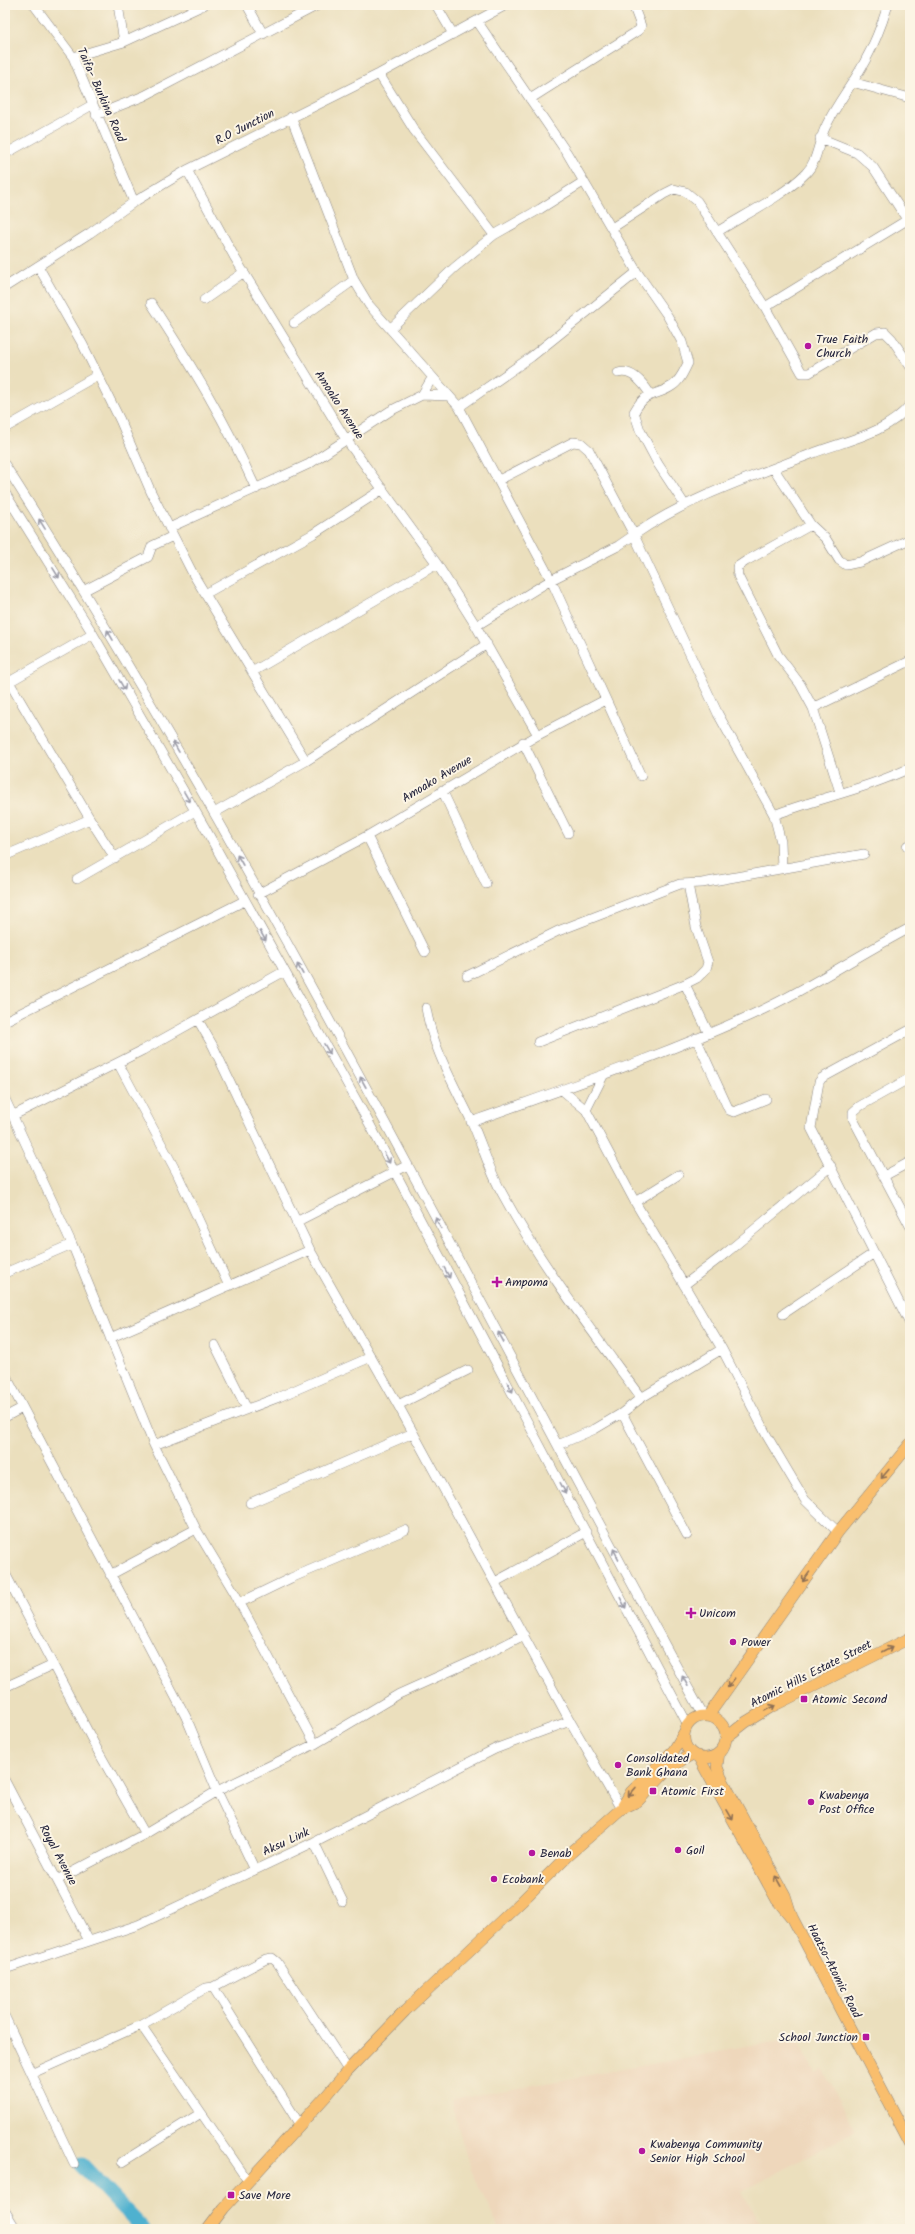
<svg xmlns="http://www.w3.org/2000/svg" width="915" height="2234" viewBox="0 0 915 2234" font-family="Kalam,sans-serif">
	<rect width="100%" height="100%" fill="#fcf5e5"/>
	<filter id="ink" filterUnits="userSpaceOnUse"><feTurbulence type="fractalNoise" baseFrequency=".025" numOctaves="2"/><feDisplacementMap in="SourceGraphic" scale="8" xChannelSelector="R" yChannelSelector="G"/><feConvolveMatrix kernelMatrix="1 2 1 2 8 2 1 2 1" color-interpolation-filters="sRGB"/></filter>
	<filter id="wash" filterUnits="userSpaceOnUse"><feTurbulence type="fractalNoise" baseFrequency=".012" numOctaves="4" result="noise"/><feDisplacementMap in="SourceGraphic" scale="16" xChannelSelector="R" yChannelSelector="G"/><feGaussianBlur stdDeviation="0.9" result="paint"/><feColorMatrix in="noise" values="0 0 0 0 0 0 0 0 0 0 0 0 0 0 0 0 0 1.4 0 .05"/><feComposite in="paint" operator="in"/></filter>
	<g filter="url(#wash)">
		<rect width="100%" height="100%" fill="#ebdfbd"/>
		<path fill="#eed7bb" d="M796 2038 815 2073 823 2069 856 2131 742 2191 762 2229H500L470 2170 451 2100Z"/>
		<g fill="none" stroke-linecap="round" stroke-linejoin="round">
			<path stroke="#50b1cf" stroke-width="15" d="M82 2165 143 2229"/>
		</g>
	</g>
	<g filter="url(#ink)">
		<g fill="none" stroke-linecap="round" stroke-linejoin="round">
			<defs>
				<path id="minor" d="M34 5 73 57 134 202
					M247 5 263 34
					M436 5 453 34
					M477 21 567 153 637 272 667 315 682 342 688 363C684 371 680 381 672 386 654 398 647 389 634 412L640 430 658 464 685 505
					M124 42 204 5
					M73 57 124 42 118 5
					M379 74 414 130 494 235
					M852 82 910 98
					M530 99 639 30 641 26 633 5
					M96 115 144 96 318 5
					M291 117 354 280 369 305 459 407 551 580 641 776
					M820 138 857 153 873 167 910 224
					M5 154 92 105
					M187 170 235 258 345 438 437 564 476 626 538 735 367 836 258 894
					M612 228 664 194 674 189 686 192 697 201 717 232 765 307 802 373H809L876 333 885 332 892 339 910 366
					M717 232C744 215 785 195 806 173 818 161 818 141 826 126 837 103 853 84 865 61 875 43 882 24 888 5
					M38 266 83 345 120 420 151 492 193 574 306 761
					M5 287 90 233 134 202 187 170 379 74 506 5
					M204 300 244 272
					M151 303C190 363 227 423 256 489
					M765 307 907 220
					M294 323 354 280
					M390 329 454 268 494 235 540 209 583 182
					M618 373C632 369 643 383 650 394
					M422 395 449 396
					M459 407 531 357 637 272
					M5 428 98 375
					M5 465C262 868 474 1297 703 1715
					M774 469 811 525 826 539 839 560 846 565 860 562 910 539
					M499 480 573 442 581 443 589 450 634 535C687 498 751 477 811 454 846 440 885 435 910 405
					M5 493 93 634 205 828 369 1123 688 1725
					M811 525 746 561 737 567 738 576 778 655 800 684 813 708 840 792
					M169 528 309 464 390 411 422 395 432 378
					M85 590 148 557 152 546 173 536
					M205 594 313 534 383 489
					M476 626 551 580 618 546 634 535 718 714 774 815 781 842 782 868
					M252 672 437 564
					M5 675 90 819 115 858
					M9 682 93 634
					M813 708 910 661
					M538 735 605 700
					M523 742 568 833
					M442 790 486 884
					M214 813 306 761 487 644
					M774 815C819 798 866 789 910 768
					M367 836 425 952
					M907 846 910 845
					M5 854H9L90 819
					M77 879 195 811
					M467 976 558 931 680 884 702 883 864 854
					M685 984 708 1032
					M426 1008C433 1049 453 1083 471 1120 482 1144 489 1170 502 1193 541 1265 592 1331 641 1398
					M198 1020 213 1046 310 1250 398 1405 570 1721 621 1809
					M5 1021 244 901
					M910 1030 822 1078 819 1082 811 1128 910 1324
					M696 1038 729 1110 734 1112 766 1099
					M538 1042 685 984 697 978 706 969 708 962 696 927 688 884
					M118 1063 177 1173 229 1286
					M603 1076 586 1110 635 1202 722 1349 767 1436 805 1500 838 1532
					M910 1078 860 1106 853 1112V1119L910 1226
					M562 1090 586 1110
					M5 1099 72 1244 154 1445 196 1529 234 1592 315 1744
					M14 1115 143 1050 283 972
					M471 1122C569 1087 668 1054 762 1010 813 986 860 954 910 928
					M884 1176 910 1162
					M635 1202 678 1175
					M296 1222 408 1165
					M5 1273 72 1244
					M684 1285 726 1253 831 1166
					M783 1314 874 1253
					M110 1338 310 1250
					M215 1345 247 1409
					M5 1374 186 1717 217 1791 255 1870
					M398 1405 468 1370
					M622 1413 687 1535
					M5 1417 22 1408
					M154 1445 279 1397 371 1357
					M558 1445 595 1429 622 1413 641 1398 722 1349
					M250 1503 413 1433
					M5 1573 98 1751 145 1834
					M110 1575 196 1529
					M495 1582 586 1532
					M239 1603 291 1578 405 1530
					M5 1687 53 1665
					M5 1781 89 1941
					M314 1842 343 1902
					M57 1880 145 1834 217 1791 315 1744 399 1694 477 1659 524 1635
					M5 1969 138 1925 314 1842 495 1749 570 1721
					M213 1987 266 1959 272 1958 277 1962 348 2070
					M5 2017 74 2164
					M141 2025 206 1988 213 1987 300 2125
					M33 2073 141 2025 248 2181
					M122 2162 201 2113
					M5 2211 16 2229"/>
				<path id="major" d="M684 1737a21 21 0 1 1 42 0a21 21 0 1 1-42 0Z
					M708 1716 838 1532 910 1444
					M727 1737 746 1722 771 1707 910 1638
					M719 1753 717 1767 721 1777 785 1895 792 1917 910 2143
					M698 1756 777 1900 791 1917
					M621 1809 631 1792 674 1750 685 1731
					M208 2229 224 2208 327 2095 348 2070 405 2011 521 1902 567 1856 621 1809 638 1801 663 1774 682 1760 693 1754"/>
			</defs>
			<use href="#minor" stroke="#86807c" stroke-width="10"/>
			<use href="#major" stroke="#86807c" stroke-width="12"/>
			<use href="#minor" stroke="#fff" stroke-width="9"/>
			<use href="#major" stroke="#f9be6d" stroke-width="11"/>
		</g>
		<defs><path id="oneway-shaft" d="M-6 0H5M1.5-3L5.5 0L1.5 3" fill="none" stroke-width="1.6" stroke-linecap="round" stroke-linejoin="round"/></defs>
		<g stroke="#9c9ca7">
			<use href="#oneway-shaft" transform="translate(42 524) rotate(-122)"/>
			<use href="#oneway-shaft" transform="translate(56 573) rotate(58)"/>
			<use href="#oneway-shaft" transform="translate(110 635) rotate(-120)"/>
			<use href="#oneway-shaft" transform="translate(122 685) rotate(60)"/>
			<use href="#oneway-shaft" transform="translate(176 747) rotate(-120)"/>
			<use href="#oneway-shaft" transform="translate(187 797) rotate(60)"/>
			<use href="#oneway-shaft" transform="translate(240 860) rotate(-119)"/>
			<use href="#oneway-shaft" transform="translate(263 936) rotate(61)"/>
			<use href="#oneway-shaft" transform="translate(300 969) rotate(-119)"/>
			<use href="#oneway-shaft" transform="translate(327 1049) rotate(60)"/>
			<use href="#oneway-shaft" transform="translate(363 1082) rotate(-119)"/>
			<use href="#oneway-shaft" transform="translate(387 1158) rotate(62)"/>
			<use href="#oneway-shaft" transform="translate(438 1223) rotate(-118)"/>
			<use href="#oneway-shaft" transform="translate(447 1273) rotate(62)"/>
			<use href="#oneway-shaft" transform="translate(501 1337) rotate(-119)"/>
			<use href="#oneway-shaft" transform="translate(510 1387) rotate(62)"/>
			<use href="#oneway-shaft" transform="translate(563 1488) rotate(62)"/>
			<use href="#oneway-shaft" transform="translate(616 1554) rotate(-118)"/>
			<use href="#oneway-shaft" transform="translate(623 1603) rotate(62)"/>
			<use href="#oneway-shaft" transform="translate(685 1681) rotate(-119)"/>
		</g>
		<g stroke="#8e7054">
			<use href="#oneway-shaft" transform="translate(885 1474) rotate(130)"/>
			<use href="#oneway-shaft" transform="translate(806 1577) rotate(126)"/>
			<use href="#oneway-shaft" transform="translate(887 1650) rotate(-28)"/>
			<use href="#oneway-shaft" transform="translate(731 1683) rotate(127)"/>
			<use href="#oneway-shaft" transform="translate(770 1708) rotate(-28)"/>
			<use href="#oneway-shaft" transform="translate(632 1792) rotate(131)"/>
			<use href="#oneway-shaft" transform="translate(730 1815) rotate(60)"/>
			<use href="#oneway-shaft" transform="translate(778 1881) rotate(-119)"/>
		</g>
	</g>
	<g fill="#b5179e" stroke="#fcf5e5" stroke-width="1.5">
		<circle cx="808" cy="346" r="4"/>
		<path d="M495 1276h4v4h4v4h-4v4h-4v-4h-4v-4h4z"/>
		<path d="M689 1607h4v4h4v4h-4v4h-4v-4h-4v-4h4z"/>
		<circle cx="733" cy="1642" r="4"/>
		<rect x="800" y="1695" width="8" height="8" rx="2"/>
		<circle cx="618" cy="1765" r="4"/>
		<rect x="649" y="1787" width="8" height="8" rx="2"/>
		<circle cx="811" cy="1802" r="4"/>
		<circle cx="678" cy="1850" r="4"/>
		<circle cx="532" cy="1853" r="4"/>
		<circle cx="494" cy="1879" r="4"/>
		<rect x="862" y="2033" width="8" height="8" rx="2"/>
		<circle cx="642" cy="2151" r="4"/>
		<rect x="227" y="2191" width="8" height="8" rx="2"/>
	</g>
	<g text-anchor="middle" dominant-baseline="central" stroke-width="4" stroke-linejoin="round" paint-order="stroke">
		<g font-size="12" fill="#22223b" stroke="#fcf5e5">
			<text transform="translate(101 95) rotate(66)">Taifa- Burkina Road</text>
			<text transform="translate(245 127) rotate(-27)">R.O Junction</text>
			<text transform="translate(339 405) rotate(57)">Amoako Avenue</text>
			<text transform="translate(437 779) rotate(-31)">Amoako Avenue</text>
			<text transform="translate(811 1674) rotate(-27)">Atomic Hills Estate Street</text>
			<text transform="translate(286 1842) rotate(-25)">Aksu Link</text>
			<text transform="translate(58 1855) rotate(62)">Royal Avenue</text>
			<text transform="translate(834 1971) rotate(63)">Haatso-Atomic Road</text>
		</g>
		<g font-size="12" fill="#22223b" stroke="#fcf5e5" text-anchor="start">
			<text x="816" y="339">True Faith<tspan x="816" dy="14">Church</tspan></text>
			<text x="505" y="1282">Ampoma</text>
			<text x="699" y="1613">Unicom</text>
			<text x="741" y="1642">Power</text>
			<text x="812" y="1699">Atomic Second</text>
			<text x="626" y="1758">Consolidated<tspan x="626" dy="14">Bank Ghana</tspan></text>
			<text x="661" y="1791">Atomic First</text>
			<text x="819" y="1795">Kwabenya<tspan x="819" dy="14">Post Office</tspan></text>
			<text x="686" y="1850">Goil</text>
			<text x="540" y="1853">Benab</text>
			<text x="502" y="1879">Ecobank</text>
			<text x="858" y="2037" text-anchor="end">School Junction</text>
			<text x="650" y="2144">Kwabenya Community<tspan x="650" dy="14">Senior High School</tspan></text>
			<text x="239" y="2195">Save More</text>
		</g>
	</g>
	<rect width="915" height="2234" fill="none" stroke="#fcf5e5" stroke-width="20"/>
</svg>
